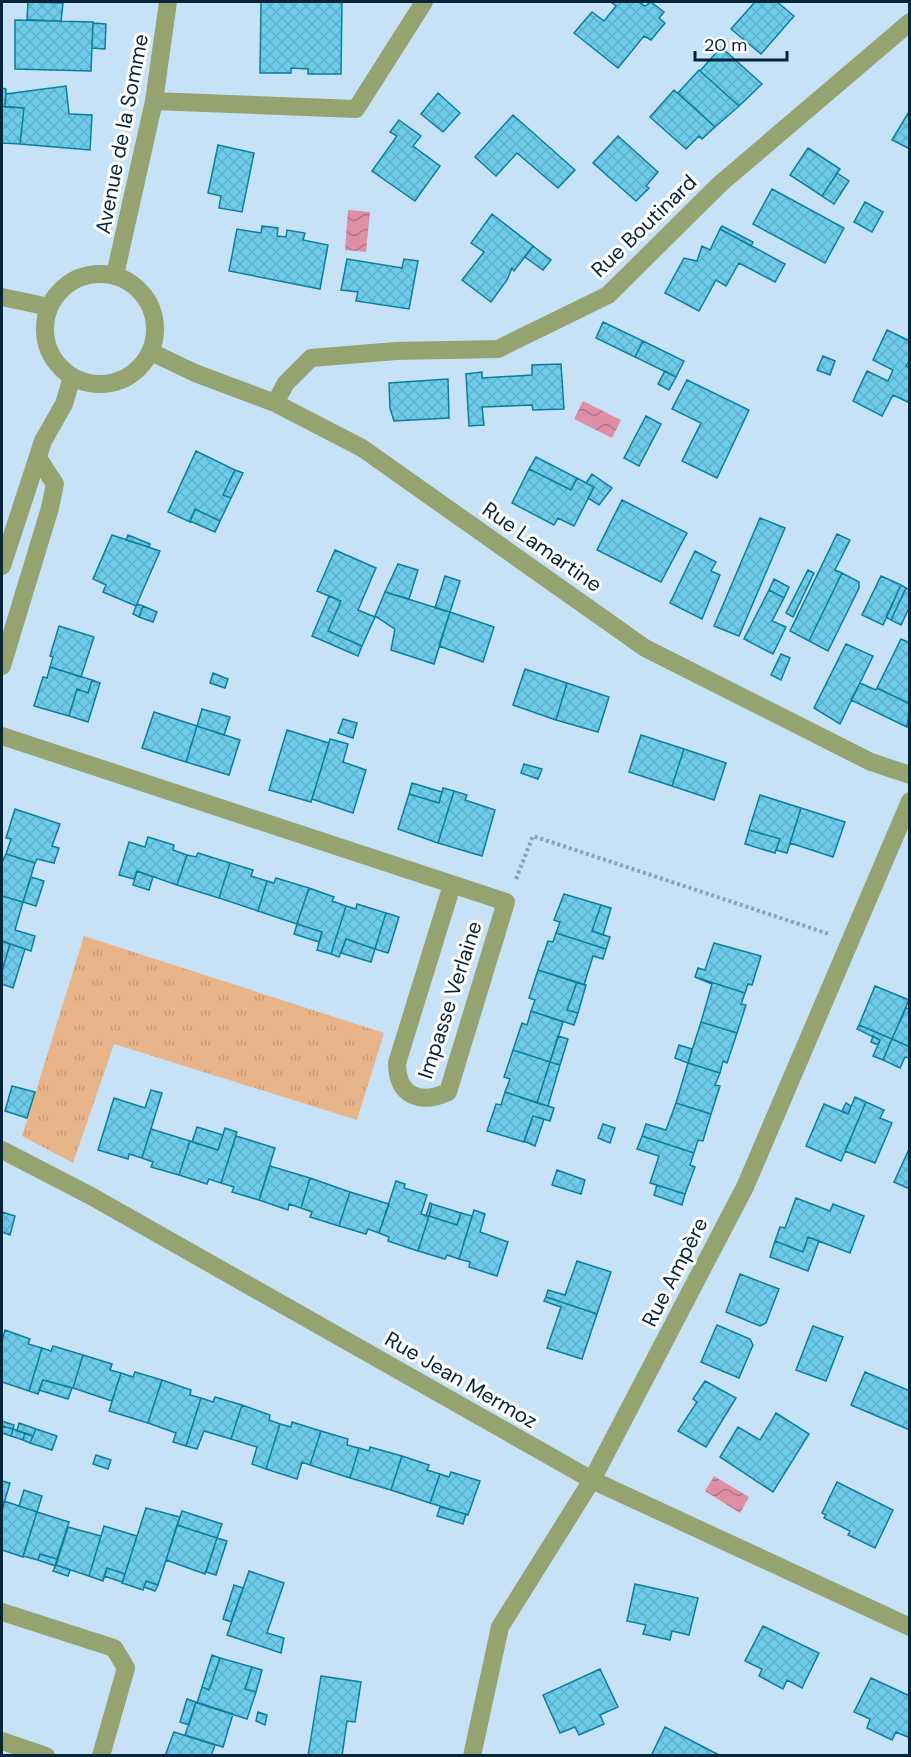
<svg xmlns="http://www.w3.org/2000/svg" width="911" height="1757" viewBox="0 0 911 1757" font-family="'DM Sans',sans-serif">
	<defs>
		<pattern id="grass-tufts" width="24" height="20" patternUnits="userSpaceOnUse" patternTransform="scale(1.5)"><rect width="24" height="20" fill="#e8b58a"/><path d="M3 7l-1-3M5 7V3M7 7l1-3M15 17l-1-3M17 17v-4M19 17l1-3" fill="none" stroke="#c69c78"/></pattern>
		<pattern id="water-waves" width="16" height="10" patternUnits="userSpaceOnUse" patternTransform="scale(1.5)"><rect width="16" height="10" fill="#de8fa6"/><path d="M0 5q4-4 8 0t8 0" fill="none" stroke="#b27588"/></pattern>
		<pattern id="building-cross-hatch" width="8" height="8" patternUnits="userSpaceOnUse" patternTransform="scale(1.5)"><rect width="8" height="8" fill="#6eccea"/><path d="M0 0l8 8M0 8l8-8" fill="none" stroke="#5eafc9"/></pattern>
	</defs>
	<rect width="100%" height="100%" fill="#c7e2f6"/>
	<path fill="url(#grass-tufts)" d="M84 936 384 1033 357 1120 114 1044 73 1163 22 1136Z"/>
	<path fill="url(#water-waves)" d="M348 210 370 212 366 252 345 250Z
		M583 401 621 420 612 438 574 419Z
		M714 1476 749 1497 740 1513 705 1491Z"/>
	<path fill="url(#building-cross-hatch)" stroke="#097f9c" stroke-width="1.5" d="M28 2 63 3 61 21 27 20Z
		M261 2H342L341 74H308V69L291 68V73H260Z
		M611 2H639L645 6 651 2 664 12 659 18 665 23 651 40 644 36 618 68 574 33 592 12 604 21 616 6Z
		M755 2H777L794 16 761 54 731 29Z
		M15 20 93 22 91 71 15 69Z
		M93 23 106 24 105 49 92 48Z
		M721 47 762 84 739 106 700 71Z
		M699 70 739 106 715 127 678 93Z
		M66 86 69 114 92 115 90 150 20 144 24 108 5 107 6 94Z
		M2 88 6 89 5 107 2 106Z
		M674 90 715 127 702 139 699 136 686 149 650 117Z
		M438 93 460 113 443 132 421 114Z
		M2 106 24 108 20 144 2 143Z
		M910 110V149L892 140Z
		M513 115 575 170 558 188 517 153 496 176 475 157Z
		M399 120 421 136 413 146 440 166 415 201 372 171 397 136 390 132Z
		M618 136 658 172 646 186 649 188 636 201 593 163Z
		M218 145 254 153 242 212 219 208 221 196 208 193Z
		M808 148 840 169 822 196 790 175Z
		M837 173 849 181 834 204 822 196Z
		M772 189 844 228 825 263 753 224Z
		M865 202 883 212 872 232 854 222Z
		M492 214 533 246 514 271 512 268 507 280 491 302 462 280 484 252 471 243Z
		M262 226 278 228 277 236 286 237 287 230 305 233 303 240 328 245 320 289 229 271 237 229 261 233Z
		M722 226 753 242 751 246 720 229Z
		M720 229 785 264 775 282 739 263 726 286 716 280 699 311 665 293 684 258 697 261 702 246 710 250Z
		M533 246 551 260 543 270 525 257Z
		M347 259 402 268 404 259 418 261 409 309 356 301 358 292 341 290Z
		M603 322 643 341 635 357 596 338Z
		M887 330 910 341V360L906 366 910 367V403L893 395 882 416 853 401 867 371 888 381 893 370 873 360Z
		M643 341 684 361 676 377 635 357Z
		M823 356 835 361 830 375 817 370Z
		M561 364 564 409 533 410 532 405 482 407 484 425 469 426 466 374 482 372V378L532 375V365Z
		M665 371 676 377 669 390 658 384Z
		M448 379 449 418 394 421 390 408 389 383Z
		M687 380 749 410 717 478 682 461 701 423 672 409Z
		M646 416 661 424 639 466 624 458Z
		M196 451 235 470 223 495 231 498 220 521 195 509 190 522 168 512Z
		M536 457 577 478 571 490 529 469Z
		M529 469 571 490 577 478 594 487 574 526 558 518 554 525 512 503Z
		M235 470 243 473 231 498 223 495Z
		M592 474 612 488 599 505 588 498 594 487 586 483Z
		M622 500 687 533 661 582 597 550Z
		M195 509 220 521 215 532 190 521Z
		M760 518 785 528 739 636 714 626Z
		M837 534 850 540 835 570 842 573 809 641 790 631Z
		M112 535 160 551 136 606 103 592 106 585 93 579Z
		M128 535 150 544 149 547 126 540Z
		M335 550 376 568 358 610 375 617 362 646 328 631 341 601 317 591Z
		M695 551 716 562 711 571 720 575 702 619 670 603Z
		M398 564 418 570 409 599 385 592Z
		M808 570 814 573 793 617 786 613Z
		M842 573 859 582V588L828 651 809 641Z
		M445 576 460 581 450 612 435 608Z
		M881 576 901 585 883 625 862 615Z
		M774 579 789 587 784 598 769 590Z
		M901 585 906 588 891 620 886 617Z
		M906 588 910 590V606L901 625 891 620Z
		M769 590 784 598 772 621 786 627 773 654 744 639Z
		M385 592 450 612 434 664 391 650 395 629 375 616Z
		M329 596 341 601 328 631 362 646 358 656 312 636Z
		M137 604 143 606 139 617 133 614Z
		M143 606 157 612 153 622 139 617Z
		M450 612 494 627 483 662 439 646Z
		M59 626 94 637 81 677 50 667 53 657 50 656Z
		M901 639 910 643V704L877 688Z
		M846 644 873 656 840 724 814 708Z
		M781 654 790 658 781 680 771 675Z
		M50 667 92 680 88 693 77 689 69 716 34 706 43 677 47 678Z
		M525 669 567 683 556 720 513 705Z
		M213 673 228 679 225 688 210 683Z
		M92 680 100 683 88 722 69 716 77 689 88 693Z
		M567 683 609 697 598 732 556 720Z
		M860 683 876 690 877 688 910 704 907 727 851 700Z
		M202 709 230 717 224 735 197 726Z
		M154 712 197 726 186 762 142 748Z
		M343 719 357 723 353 738 338 733Z
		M197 726 240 740 229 775 186 762Z
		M287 730 329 743 311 802 269 790Z
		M641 735 684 749 672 786 629 772Z
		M330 739 348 744 343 762 366 770 353 813 312 799Z
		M684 749 726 763 714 800 672 786Z
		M524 764 542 769 538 779 521 773Z
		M412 783 442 792 439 803 409 794Z
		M443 788 454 791 438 843 398 829 409 794 439 803Z
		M454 791 467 795 465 800 495 810 482 856 438 843Z
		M760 795 801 808 787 853 776 850 780 839 749 830Z
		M801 808 845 822 833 857 790 843Z
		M15 809 60 824 52 846 59 848 54 863 37 859 35 863 6 854 11 839 6 838Z
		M749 830 780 839 775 853 745 844Z
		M148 837 174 845 173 850 187 855 177 885 137 871 134 879 119 875 129 842 145 847Z
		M198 853 230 863 219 898 177 885 187 855 196 857Z
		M6 854 35 863 23 902 2 896V862Z
		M230 863 253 870 251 876 267 881 258 911 219 898Z
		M137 871 153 877 149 890 133 885Z
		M31 877 44 881 36 906 23 902Z
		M276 878 309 888 297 924 258 911 267 881 274 883Z
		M309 888 334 897 332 901 346 906 331 954 317 950 322 932 297 924Z
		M564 894 601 905 592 931 610 937 606 949 556 933 560 922 554 920Z
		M2 896 23 902 15 930 35 936 31 951 2 941Z
		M357 904 386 913 375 949 346 939 339 957 331 954 346 906 356 909Z
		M601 905 611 908 603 935 592 931Z
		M386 913 399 917 388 953 375 949Z
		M297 924 322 932 319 942 294 934Z
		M556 933 606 949 603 959 593 956 584 985 538 970 548 941 553 942Z
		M346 939 375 949 371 962 341 953Z
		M2 941 10 944 2 971Z
		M714 943 761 956 752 985 748 984 745 993 695 977 698 968 705 970Z
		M10 944 25 949 13 988 2 984V971Z
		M538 970 577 982 567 1010 578 1013 574 1025 531 1011 535 1000 529 998Z
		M695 977 745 993 741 1004 746 1005 737 1033 701 1022 712 984Z
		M577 982 586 985 578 1013 567 1010Z
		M875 986 909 1000 892 1039 859 1025Z
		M906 1008 910 1009V1047L892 1039Z
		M531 1011 563 1022 550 1062 513 1050 522 1023 527 1025Z
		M701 1022 737 1033 727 1063 723 1061 720 1073 688 1063Z
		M859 1025 892 1039 883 1060 873 1056 880 1040 857 1029Z
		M558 1036 568 1039 560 1065 550 1062Z
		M873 1036 880 1040 878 1045 871 1042Z
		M892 1039 910 1047V1058L905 1057 900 1068 883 1060Z
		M679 1045 692 1049 688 1063 675 1058Z
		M513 1050 550 1062 537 1103 505 1092 510 1079 504 1077Z
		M550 1062 560 1065 548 1106 537 1103Z
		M688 1063 720 1073 715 1085 720 1086 711 1114 676 1103Z
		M12 1086 35 1092 27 1118 5 1111Z
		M151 1090 162 1093 142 1158 129 1154 128 1159 98 1150 114 1098 145 1108Z
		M505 1092 554 1108 550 1121 533 1116 524 1142 487 1131 496 1104 501 1105Z
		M855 1097 866 1102 841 1161 806 1146 824 1104 848 1114Z
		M866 1102 884 1110 880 1118 892 1123 875 1163 845 1151Z
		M676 1103 711 1114 703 1141 698 1140 694 1153 642 1136 646 1124 666 1130Z
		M846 1103 851 1106 848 1114 842 1111Z
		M533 1116 544 1119 535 1146 524 1141Z
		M603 1124 615 1128 610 1143 598 1138Z
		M197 1127 223 1135 218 1150 192 1142Z
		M225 1128 237 1132 221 1183 209 1179 207 1184 179 1175 190 1141 218 1150Z
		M151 1129 190 1141 179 1175 151 1167 153 1162 142 1158Z
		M236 1136 275 1148 259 1200 232 1192 234 1187 221 1183Z
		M642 1136 694 1153 690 1165 695 1167 685 1194 650 1183 659 1156 637 1149Z
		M910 1147V1189L894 1182Z
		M270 1166 310 1178 301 1208 289 1204 288 1210 259 1200Z
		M557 1170 585 1180 581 1194 552 1185Z
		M310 1178 350 1192 339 1226 310 1217 312 1212 301 1208Z
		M396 1181 405 1184 404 1188 427 1195 421 1214 429 1216 418 1251 388 1241 389 1237 379 1233Z
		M657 1185 685 1194 682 1205 654 1195Z
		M350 1192 389 1204 379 1233 368 1229 366 1234 339 1226Z
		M796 1198 830 1211 833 1204 864 1216 850 1253 808 1237 803 1252 775 1241 780 1227 785 1228Z
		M430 1203 432 1204 429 1216H426Z
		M432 1204 461 1213 457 1225 429 1216Z
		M474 1210 485 1214 480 1232 508 1242 497 1276 469 1267 470 1262 459 1259Z
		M2 1212 15 1216 10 1235 2 1232Z
		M461 1213 472 1216 459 1259 447 1255 445 1259 418 1251 429 1216 457 1225Z
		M808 1237 819 1241 808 1271 770 1257 775 1241 803 1252Z
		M577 1261 611 1272 597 1314 546 1297 548 1290 565 1295Z
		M740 1274 779 1289 766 1323 760 1326 726 1312Z
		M546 1297 597 1314 582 1359 547 1348 561 1307 544 1301Z
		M717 1325 750 1339 753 1345 739 1378 701 1362Z
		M813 1326 843 1337 826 1381 796 1370Z
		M5 1330 30 1339 28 1344 42 1348 29 1391 2 1382V1341Z
		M53 1346 83 1355 73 1388 43 1380 38 1394 29 1391 42 1348 51 1351Z
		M83 1355 112 1364 110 1370 121 1373 112 1401 73 1388Z
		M135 1372 162 1380 148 1423 109 1411 121 1373 133 1377Z
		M865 1372 910 1391V1430L851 1405Z
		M43 1380 72 1388 68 1399 39 1390Z
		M162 1380 191 1390 190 1395 201 1398 186 1446 173 1442 176 1433 148 1423Z
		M705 1381 736 1398 706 1447 678 1431 697 1402 693 1399Z
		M215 1397 242 1405 231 1439 204 1431 197 1449 186 1446 201 1398 213 1402Z
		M242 1405 270 1415 269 1420 280 1424 266 1469 252 1464 257 1447 231 1439Z
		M776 1413 809 1434 773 1492 720 1457 738 1427 760 1440Z
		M2 1421 14 1425 13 1429 2 1426Z
		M292 1422 321 1431 310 1465 302 1462 297 1479 266 1469 280 1424 291 1427Z
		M19 1423 36 1429 33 1436 17 1431Z
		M2 1426 13 1429 11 1436 2 1433Z
		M13 1429 25 1433 23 1440 11 1436Z
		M36 1429 57 1436 52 1450 30 1443Z
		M321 1431 348 1439 347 1445 359 1448 350 1478 310 1465Z
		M25 1433 33 1436 30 1443 23 1440Z
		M370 1447 402 1456 391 1490 350 1478 359 1448 369 1451Z
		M96 1455 111 1460 108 1469 93 1464Z
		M402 1456 429 1465 427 1470 440 1474 430 1503 391 1490Z
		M451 1472 480 1481 468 1515 430 1503 440 1474 449 1477Z
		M2 1481 10 1483 2 1510Z
		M837 1482 893 1510 875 1548 848 1535 850 1531 824 1518 826 1515 822 1513Z
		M24 1490 42 1496 37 1512 19 1506Z
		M4 1501 37 1512 23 1557 2 1550V1510Z
		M440 1507 466 1514 463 1524 437 1516Z
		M146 1508 180 1517 158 1585 146 1581 143 1590 122 1583Z
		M182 1511 222 1524 217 1538 177 1525Z
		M37 1512 69 1522 57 1559 40 1554 38 1560 23 1556Z
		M177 1525 217 1538 205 1574 166 1560Z
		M104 1526 137 1536 125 1574 107 1568 103 1581 89 1576Z
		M68 1527 101 1536 89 1576 56 1565Z
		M217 1538 227 1541 216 1575 206 1572Z
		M40 1554 57 1559 55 1566 38 1560Z
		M56 1565 70 1570 68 1576 53 1571Z
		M107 1568 125 1574 122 1582 104 1576Z
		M249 1571 284 1583 267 1633 284 1638 281 1653 227 1635Z
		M146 1581 158 1585 155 1591 144 1587Z
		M635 1584 698 1598 689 1635 672 1631 670 1640 643 1634 646 1625 627 1621Z
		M234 1585 243 1588 231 1622 223 1619Z
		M763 1626 819 1653 802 1688 787 1680 783 1689 759 1676 762 1669 745 1661Z
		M212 1655 220 1658 209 1690 202 1687Z
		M220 1658 252 1667 245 1689 256 1692 247 1719 197 1703 202 1687 209 1690Z
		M252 1667 262 1670 256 1692 245 1689Z
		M600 1669 618 1707 600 1715 604 1724 579 1735 575 1727 560 1733 543 1695Z
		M321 1676 361 1682 355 1722 347 1721 342 1756H308Z
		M871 1678 910 1696V1738L896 1732 892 1740 867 1728 870 1719 854 1712Z
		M187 1699 196 1702 189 1725 180 1722Z
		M196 1702 233 1714 223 1747 185 1735Z
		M258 1712 267 1715 265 1725 256 1721Z
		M665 1727 721 1756H651Z
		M174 1732 215 1745 211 1756H165Z"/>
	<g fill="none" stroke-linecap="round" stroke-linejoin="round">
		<path stroke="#86a2b6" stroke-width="4" stroke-dasharray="3 3" stroke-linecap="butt" d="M516 879 533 836 829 934"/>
		<path stroke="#95a371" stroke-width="18" d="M154 101 356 109 424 2
			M45 329a55 55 0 1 1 110 0a55 55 0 1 1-110 0Z
			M115 275 154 101 168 2
			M2 297 49 307
			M151 352 195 373 275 403 362 448 645 648 871 762 910 775
			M275 403 286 383 311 358 396 351 498 349 608 295 720 184 910 22
			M2 566 43 441 64 404 72 377
			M2 666 50 508 55 484 38 458
			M2 736 506 902 448 1092C420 1105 397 1096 397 1063L452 885
			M2 1150 91 1196 592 1480 910 1627
			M2 1612 114 1648 126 1668 101 1756
			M2 1741 46 1756
			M472 1756 500 1627 592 1480 745 1187 910 801"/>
	</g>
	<g text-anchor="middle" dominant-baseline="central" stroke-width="6" stroke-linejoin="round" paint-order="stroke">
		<g font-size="21" fill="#072538" stroke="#fefefe">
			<text transform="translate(122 134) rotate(-79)">Avenue de la Somme</text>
			<text transform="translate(644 226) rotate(-44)">Rue Boutinard</text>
			<text transform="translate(542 547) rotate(35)">Rue Lamartine</text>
			<text transform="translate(450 1000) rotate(-72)">Impasse Verlaine</text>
			<text transform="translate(675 1272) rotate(-63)">Rue Ampère</text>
			<text transform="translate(461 1380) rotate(30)">Rue Jean Mermoz</text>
		</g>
	</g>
	<rect width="911" height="1757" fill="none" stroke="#072538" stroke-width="6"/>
	<path d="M695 51v9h92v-9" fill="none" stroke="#072538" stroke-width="3"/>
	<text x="704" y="51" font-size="18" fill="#072538" stroke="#fefefe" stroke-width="4.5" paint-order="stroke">20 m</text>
</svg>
